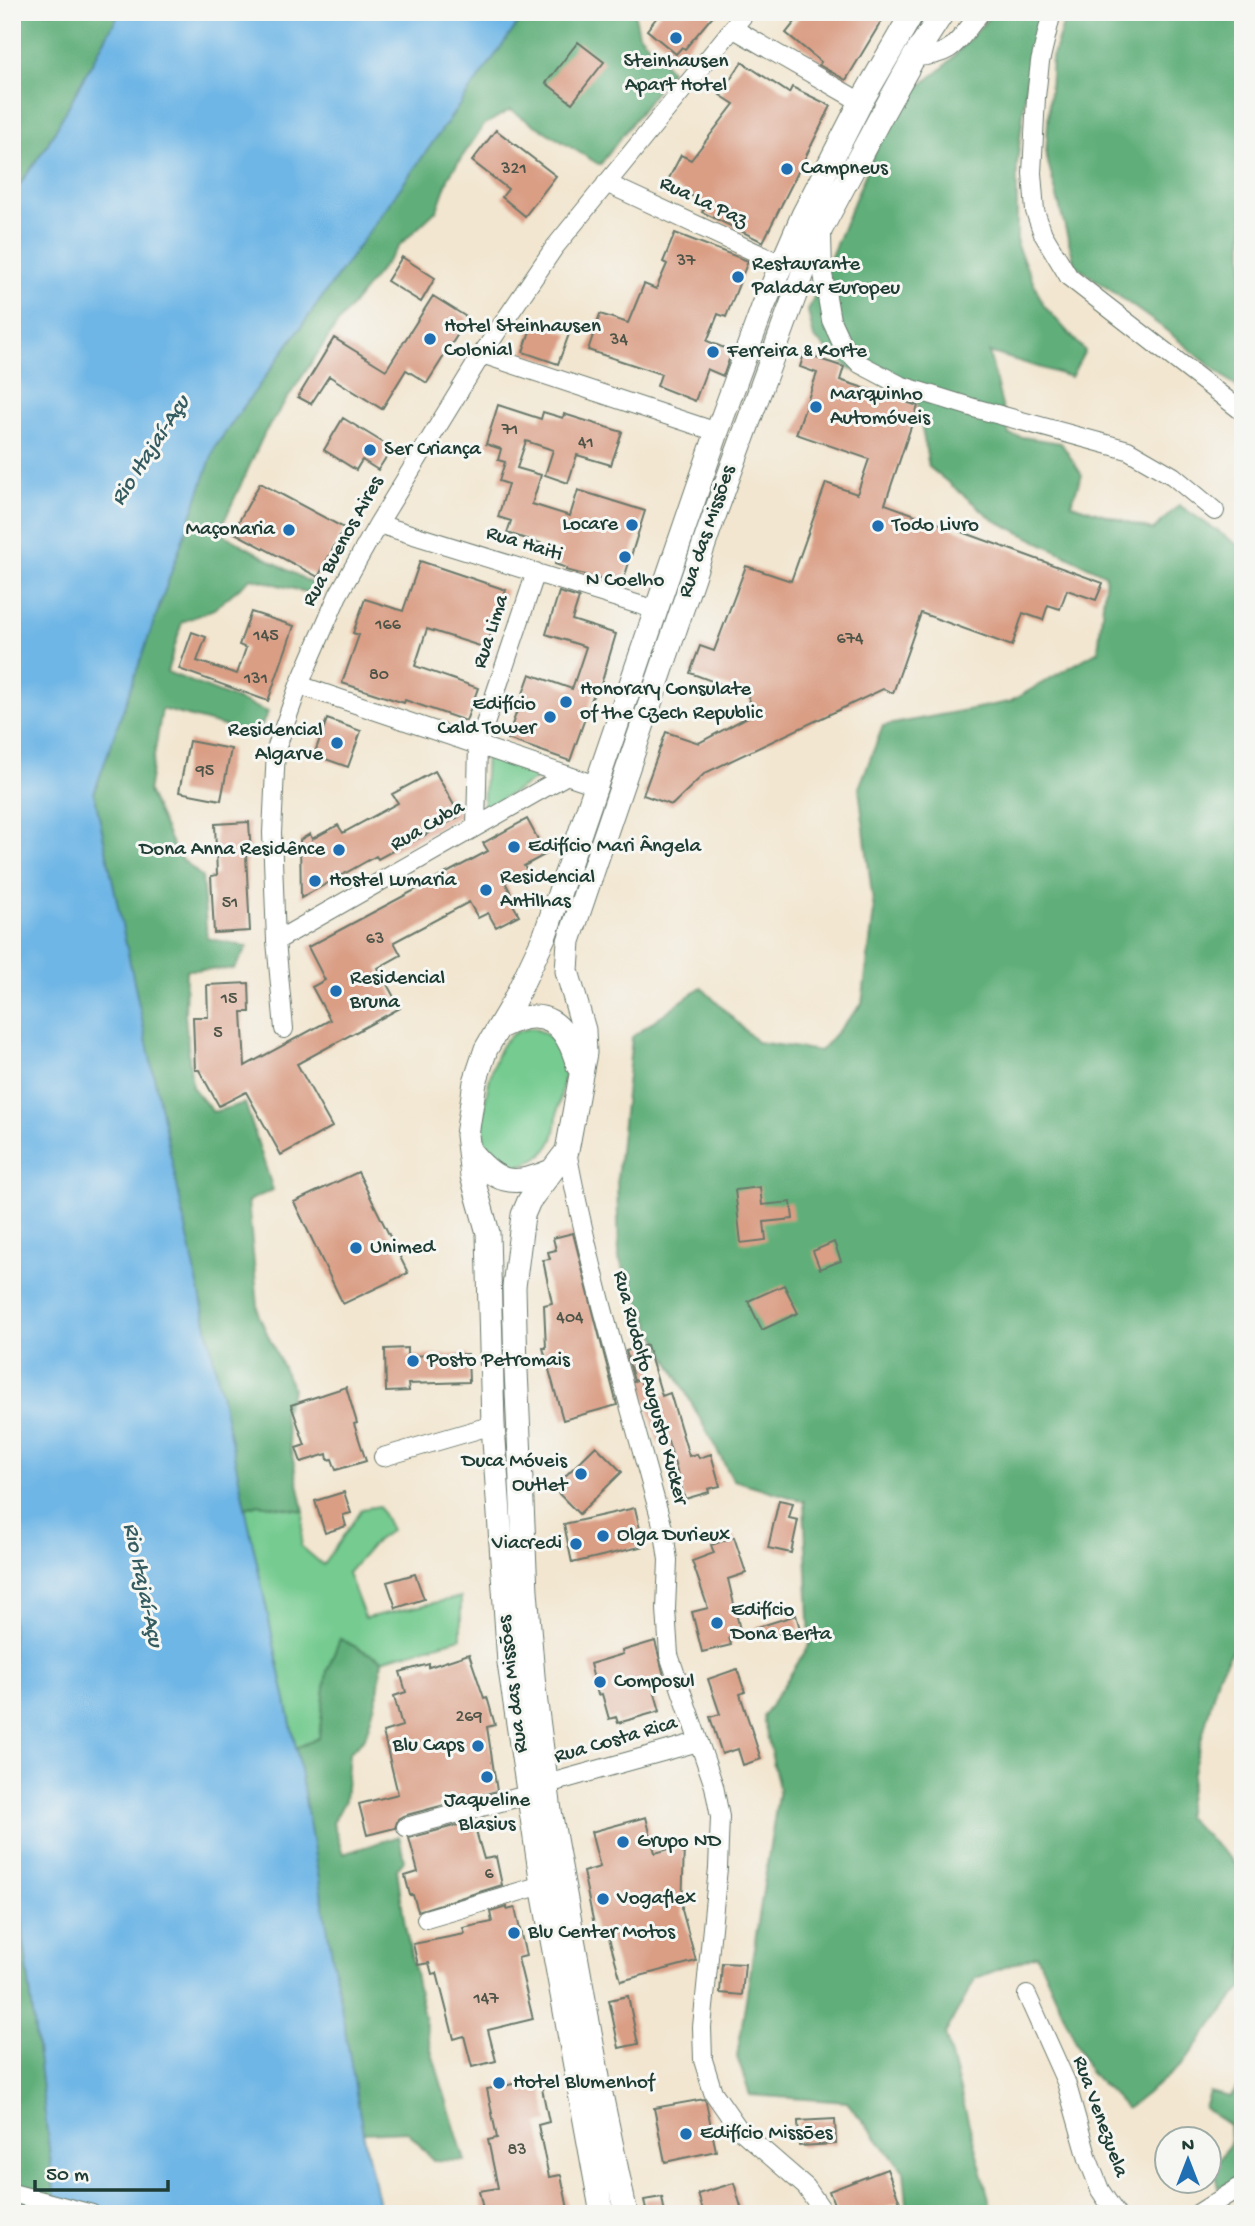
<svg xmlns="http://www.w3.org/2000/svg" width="1255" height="2226" viewBox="0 0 1255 2226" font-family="'Gochi Hand',sans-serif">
	<rect width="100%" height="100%" fill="#f6f6f2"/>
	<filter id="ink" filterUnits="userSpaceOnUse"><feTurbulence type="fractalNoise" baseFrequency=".0143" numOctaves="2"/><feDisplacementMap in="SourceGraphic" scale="14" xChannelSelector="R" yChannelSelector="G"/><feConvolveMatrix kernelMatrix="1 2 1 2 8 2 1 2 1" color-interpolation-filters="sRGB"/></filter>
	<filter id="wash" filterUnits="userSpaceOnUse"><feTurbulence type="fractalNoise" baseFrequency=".00686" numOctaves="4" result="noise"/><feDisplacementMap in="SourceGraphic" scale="28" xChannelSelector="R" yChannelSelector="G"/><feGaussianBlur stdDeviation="1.57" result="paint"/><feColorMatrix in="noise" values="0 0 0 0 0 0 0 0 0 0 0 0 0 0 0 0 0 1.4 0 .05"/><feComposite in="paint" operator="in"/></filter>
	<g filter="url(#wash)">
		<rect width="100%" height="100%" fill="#f2e6d0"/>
		<path fill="#75cb90" stroke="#4a8462" stroke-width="2" d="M486 753 543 775 483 810Z
			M532 1028C576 1042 565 1074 558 1109 556 1119 557 1132 552 1141 546 1155 531 1162 518 1167 506 1162 490 1156 485 1141 479 1119 491 1053 508 1038 515 1031 522 1030 532 1028Z
			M259 1504 304 1511 301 1546 323 1565 362 1509 379 1506 391 1530 376 1541 348 1573 365 1618 461 1597V1638L382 1660 340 1639 327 1671 319 1738 296 1748 245 1508Z"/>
		<path fill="#60af7a" stroke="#407657" stroke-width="2" d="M12 12H120L46 147 12 196Z
			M526 12H634L639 34 671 71 600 165 510 110 484 125 449 176 437 210 401 244 338 323 265 432 219 532 315 585 310 593 251 578 214 609 182 622 167 672 268 712 257 735 162 709 148 792 177 855 202 877 207 938 247 947 234 969 186 970 185 1015 192 1087 213 1112 245 1103 273 1190 248 1201 259 1316 293 1389 283 1413 304 1511 259 1504 245 1508 94 793 215 447Z
			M994 12H1043L1028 72 1017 165V246L1044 306 1085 351 1071 377 989 352 1009 435 1061 443 1082 475 1071 504 1153 530 1179 505 1238 545 1243 544V1633L1219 1673 1194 1767 1185 1816 1243 1871V1988L1234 1997 1181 2066 1127 2109 1089 2071 1037 1955 976 1978 945 2034 993 2214H908L904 2171 847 2102 750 2095 737 2057 779 1788 763 1717 810 1644 804 1501 733 1480 658 1341 619 1259 617 1179 632 1037 701 987 757 1042 820 1051 862 1004 874 911 859 788 883 726 1009 702 1098 651 1106 575 994 520 929 467 917 401 849 368 814 338 808 311 876 149 908 95 943 68Z
			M1067 12H1243V392L1162 327 1075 265 1046 155 1052 58Z
			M340 1639 382 1660 378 1693 365 1738 349 1753 345 1800 333 1823 343 1854 399 1836 404 1860 397 1869 405 1926 431 2050 465 2161 433 2160 407 2131 363 2133 296 1748 319 1738 327 1671Z
			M12 1861 16 1873 57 2214H12Z
			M1243 2077V2179L1218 2188 1214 2169 1230 2143 1229 2125 1204 2108 1209 2092 1231 2097Z"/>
		<path fill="#6eb6e6" stroke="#467a8d" stroke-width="2" d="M120 12H526L215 447 94 793 296 1748 363 2133 381 2214H57L16 1873 12 1861V196L46 147Z"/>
		<g id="blocks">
			<path fill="#da9e85" d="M661 12H716L685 49 682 47 676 54 647 30Z
				M803 12H887L846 80 819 65 821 62 786 33Z
				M578 42 604 62 572 103 546 83Z
				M742 62 789 93 792 87 831 106 763 242 702 212 707 203 666 184 681 155 691 160 734 104 720 95Z
				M496 130 556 176 525 216 502 197 508 189 472 161Z
				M675 233 748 261 726 317 718 314 707 341 732 351 724 374 723 376 707 369 695 401 657 386 661 374 588 350 600 314 628 323 644 284 656 289 667 264 663 262Z
				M402 257 435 278 421 302 387 281Z
				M433 296 468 318 427 383 406 370 382 409 329 376 311 404 298 397 334 338 386 370Z
				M533 322 569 334 558 364 523 352Z
				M804 354 844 367 840 380 918 406 885 504 1103 583 1096 600 1067 590 1060 609 1048 605 1043 620 1023 613 1012 646 921 613 893 693 883 689 705 773 672 805 643 795 666 732 699 743 755 713 747 694 690 673 700 646 714 651 746 566 791 581 826 483 857 494 869 459 796 434 817 373 800 367Z
				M498 405 541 419 543 412 563 418 564 414 622 432 611 465 577 455 568 483 545 475 553 450 526 441 517 468 541 475 532 504 570 516 578 490 645 511 622 585 566 570 567 568 555 564 560 549 507 533 511 521 498 517 508 484 499 481 505 462 498 460 501 449 486 444Z
				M343 418 392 448 378 470 362 460 356 470 324 450Z
				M260 483 344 528 318 577 233 532Z
				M420 561 506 590 486 648 427 629 415 666 478 688 466 721 405 700 404 703 342 683 359 635 353 633 365 599 403 611Z
				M559 592 579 598 572 620 616 634 599 691 595 690 570 761 507 739 530 674 572 689 586 647 546 634Z
				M251 612 294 626 268 701 179 669 192 632 206 637 197 661 237 674 246 648 239 645Z
				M327 719 361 731 348 767 314 755Z
				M189 741 231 749 221 800 179 792Z
				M435 771 460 816 408 844 407 843 378 859 376 856 301 898 300 840 310 834 312 839 338 825 343 833 398 803 392 794Z
				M527 819 546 854 524 866 527 871 505 882 514 899 511 901 519 915 496 927 488 913 478 918 469 902 394 942 401 955 378 968 400 1008 297 1064 332 1127 281 1155 246 1092 219 1106 199 1070H195L193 1017H208L207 985 249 983 250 1012H242L245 1066 330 1020 312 987 325 980 308 947 488 851 483 843Z
				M249 822 251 855H246L250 931 214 933 211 876 217 875 215 824Z
				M358 1172 408 1273 343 1304 294 1202Z
				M760 1187 762 1205 791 1202 793 1219 764 1222 766 1240 741 1243 735 1190Z
				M573 1233 617 1405 563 1420 543 1348H546L544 1305 552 1303 543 1260 550 1259 548 1252 556 1250 553 1238Z
				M834 1242 841 1261 820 1269 813 1251Z
				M784 1285 798 1313 762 1330 748 1301Z
				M647 1345 662 1396 670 1393 689 1456 697 1454 699 1458 711 1454 720 1486 708 1489 709 1492 685 1499 668 1441 658 1444 640 1379 634 1381 626 1351Z
				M407 1348V1356L468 1354 469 1382 408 1384 409 1391 386 1392 385 1349Z
				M346 1387 357 1423 354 1424 366 1461 336 1470 332 1459 328 1460 327 1454 301 1462 296 1448 305 1445 291 1405Z
				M596 1446 622 1472 579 1514 553 1488Z
				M344 1492 351 1513 343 1515 346 1526 325 1533 315 1501Z
				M779 1500 793 1503 789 1518 798 1520 791 1553 768 1548Z
				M635 1508 644 1546 572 1563 564 1524Z
				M734 1537 746 1573 728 1579 741 1634 729 1637 731 1645 702 1652 692 1612 708 1608 692 1561 714 1553 711 1545Z
				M415 1574 424 1599 396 1608 387 1582Z
				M796 1615 800 1629 758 1639 755 1628Z
				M655 1641 664 1676 651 1680 660 1711 618 1723 616 1717 609 1719 602 1694 598 1695 590 1664 623 1654 622 1651Z
				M469 1654 484 1698 487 1697 495 1725 487 1727 497 1791 403 1816 398 1819 395 1828 367 1835 359 1804 398 1794 383 1732 402 1726 394 1696 406 1692 400 1672 429 1664V1667Z
				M737 1669 745 1692 740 1694 761 1759 743 1765 738 1749 722 1754 710 1717 720 1714 708 1679Z
				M646 1817 655 1853 684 1845 682 1910 696 1961 621 1981 607 1931 596 1934 583 1872 600 1867 591 1832Z
				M473 1821 484 1859 496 1857 502 1885 418 1911 413 1895H410L405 1876 418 1872 409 1838Z
				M507 1907V1910L515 1908 526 1956 518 1958 533 2019 488 2030 496 2061 472 2067 464 2036 454 2039 437 1973 432 1974 429 1963 418 1965 413 1944 465 1934 463 1928 492 1922 490 1912Z
				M722 1963 745 1964 742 1995 720 1993Z
				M628 1996 638 2044 619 2048 609 2000Z
				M540 2079 549 2122 538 2125 549 2177 561 2175 569 2214H484L479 2191 498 2188 488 2140 497 2138 487 2089Z
				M704 2099 706 2102 716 2151 665 2162 654 2108Z
				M835 2119 836 2144 799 2146 798 2121Z
				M887 2169 900 2202 871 2214H838L829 2191Z
				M734 2183 743 2214H704L698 2194Z
				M662 2197 665 2214H647L644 2200Z"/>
		</g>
	</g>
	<g filter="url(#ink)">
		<use href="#blocks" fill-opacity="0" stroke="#69786b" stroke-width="2"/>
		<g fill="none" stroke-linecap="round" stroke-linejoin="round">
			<defs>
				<path id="minor" d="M1052 12 1040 62 1036 97 1032 173 1035 211 1043 234 1069 277 1243 412
					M734 29 861 102
					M914 57C955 56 957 41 981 12
					M606 183 781 264
					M822 234 823 274 831 320 843 346 860 364 900 385 974 408 1128 450 1173 476 1215 511
					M482 354 717 432
					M378 524 656 610
					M299 685 596 785
					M476 826 478 745 536 572
					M276 941 567 775
					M284 1029 276 941 272 833 276 749 299 685 338 595 378 524 482 354 554 248 746 12
					M567 1151C591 1280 630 1405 664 1532L668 1560 666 1609 669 1655 714 1786 720 1817 718 1868 702 2027 703 2060 713 2092 738 2128 806 2187 825 2214
					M383 1457 493 1425
					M547 1784 698 1742
					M406 1827 527 1795
					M426 1919 542 1885
					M1027 1995 1066 2082 1088 2159 1100 2190 1116 2214
					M12 2193 92 2214
					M1197 2214 1243 2185"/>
				<path id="major" d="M500 1027C544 1004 566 1022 578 1066
					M469 1150C496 1183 511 1188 551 1171
					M602 2214 542 1885 509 1663 493 1425 488 1233 472 1176 467 1135 475 1082 486 1049 513 1003 545 935 717 432 763 307 803 215 861 102 913 12
					M626 2214 601 2094 550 1811 534 1688 526 1591 516 1370 514 1287 523 1215 529 1201 567 1151 585 1053 584 1030 567 971 569 941 709 530 803 273 821 229 879 120 914 57 943 12"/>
			</defs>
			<use href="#minor" stroke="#69786b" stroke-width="20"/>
			<use href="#major" stroke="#69786b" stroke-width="25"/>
			<use href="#minor" stroke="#fff" stroke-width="18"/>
			<use href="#major" stroke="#fff" stroke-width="23"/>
		</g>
	</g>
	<g fill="#1f6fb2" stroke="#f6f6f2" stroke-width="2.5">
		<circle cx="676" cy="38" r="7"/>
		<circle cx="787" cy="169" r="7"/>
		<circle cx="738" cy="277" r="7"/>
		<circle cx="430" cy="339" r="7"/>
		<circle cx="713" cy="352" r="7"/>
		<circle cx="816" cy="407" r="7"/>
		<circle cx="370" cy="450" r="7"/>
		<circle cx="632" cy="525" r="7"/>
		<circle cx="878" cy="526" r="7"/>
		<circle cx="289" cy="530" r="7"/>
		<circle cx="625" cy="557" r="7"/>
		<circle cx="566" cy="702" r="7"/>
		<circle cx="550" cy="717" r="7"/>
		<circle cx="337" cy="743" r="7"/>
		<circle cx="514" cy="847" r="7"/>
		<circle cx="339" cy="850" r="7"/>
		<circle cx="315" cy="881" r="7"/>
		<circle cx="486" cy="890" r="7"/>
		<circle cx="336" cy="991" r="7"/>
		<circle cx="356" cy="1248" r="7"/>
		<circle cx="413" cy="1361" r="7"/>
		<circle cx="581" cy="1474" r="7"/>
		<circle cx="603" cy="1536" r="7"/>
		<circle cx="576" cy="1544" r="7"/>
		<circle cx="717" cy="1623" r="7"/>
		<circle cx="600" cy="1682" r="7"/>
		<circle cx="478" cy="1746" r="7"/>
		<circle cx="487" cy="1777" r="7"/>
		<circle cx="623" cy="1842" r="7"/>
		<circle cx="603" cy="1899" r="7"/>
		<circle cx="514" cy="1933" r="7"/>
		<circle cx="499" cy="2083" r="7"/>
		<circle cx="686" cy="2134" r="7"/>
	</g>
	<g text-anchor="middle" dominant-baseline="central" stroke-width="6" stroke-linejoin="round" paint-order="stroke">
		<g font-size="18" fill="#4e5548">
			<text x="514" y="169">321</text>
			<text x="686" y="261">37</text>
			<text x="619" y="340">34</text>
			<text x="510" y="430">71</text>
			<text x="586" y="443">41</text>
			<text x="388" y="625">166</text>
			<text x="266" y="636">145</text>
			<text x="850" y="639">674</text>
			<text x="379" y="675">80</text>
			<text x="256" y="679">131</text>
			<text x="205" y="771">95</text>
			<text x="230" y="903">51</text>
			<text x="375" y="939">63</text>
			<text x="229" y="999">15</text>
			<text x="218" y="1033">5</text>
			<text x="570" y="1318">404</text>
			<text x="469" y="1717">269</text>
			<text x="489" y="1874">6</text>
			<text x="486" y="1999">147</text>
			<text x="517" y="2150">83</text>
		</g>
		<g font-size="21" fill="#1f3d34" stroke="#f6f6f2" text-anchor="start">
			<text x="676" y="62" text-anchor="middle">Steinhausen<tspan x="676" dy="24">Apart Hotel</tspan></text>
			<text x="801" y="169">Campneus</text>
			<text x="752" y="265">Restaurante<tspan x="752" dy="24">Paladar Europeu</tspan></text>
			<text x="444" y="327">Hotel Steinhausen<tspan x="444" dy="24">Colonial</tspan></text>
			<text x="727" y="352">Ferreira &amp; Korte</text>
			<text x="830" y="395">Marquinho<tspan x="830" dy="24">Automóveis</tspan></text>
			<text x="384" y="450">Ser Criança</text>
			<text x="618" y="525" text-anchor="end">Locare</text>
			<text x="892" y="526">Todo Livro</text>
			<text x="275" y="530" text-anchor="end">Maçonaria</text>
			<text x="625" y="581" text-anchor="middle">N Coelho</text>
			<text x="580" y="690">Honorary Consulate<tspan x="580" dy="24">of the Czech Republic</tspan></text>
			<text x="536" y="705" text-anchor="end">Edifício<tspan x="536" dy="24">Cald Tower</tspan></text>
			<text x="323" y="731" text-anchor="end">Residencial<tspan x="323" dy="24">Algarve</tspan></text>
			<text x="528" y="847">Edifício Mari Ângela</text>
			<text x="325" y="850" text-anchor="end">Dona Anna Residênce</text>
			<text x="500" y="878">Residencial<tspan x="500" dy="24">Antilhas</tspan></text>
			<text x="329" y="881">Hostel Lumaria</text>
			<text x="350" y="979">Residencial<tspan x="350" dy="24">Bruna</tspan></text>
			<text x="370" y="1248">Unimed</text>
			<text x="427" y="1361">Posto Petromais</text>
			<text x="567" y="1462" text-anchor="end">Duca Móveis<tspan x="567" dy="24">Outlet</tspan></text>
			<text x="617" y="1536">Olga Durieux</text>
			<text x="562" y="1544" text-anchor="end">Viacredi</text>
			<text x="731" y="1611">Edifício<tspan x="731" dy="24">Dona Berta</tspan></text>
			<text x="614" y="1682">Composul</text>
			<text x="464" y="1746" text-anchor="end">Blu Caps</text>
			<text x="487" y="1801" text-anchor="middle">Jaqueline<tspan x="487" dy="24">Blasius</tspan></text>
			<text x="637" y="1842">Grupo ND</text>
			<text x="617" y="1899">Vogaflex</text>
			<text x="528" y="1933">Blu Center Motos</text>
			<text x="513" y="2083">Hotel Blumenhof</text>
			<text x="700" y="2134">Edifício Missões</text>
		</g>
		<g font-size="21" fill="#1f3d34" stroke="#f6f6f2">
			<text transform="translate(703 203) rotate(25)">Rua La Paz</text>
			<text transform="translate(708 532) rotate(-71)">Rua das Missões</text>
			<text transform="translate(344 542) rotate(-61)">Rua Buenos Aires</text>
			<text transform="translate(524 545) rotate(17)">Rua Haiti</text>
			<text transform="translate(492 632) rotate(-72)">Rua Lima</text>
			<text transform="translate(428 827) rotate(-30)">Rua Cuba</text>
			<text transform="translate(649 1388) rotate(75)">Rua Rudolfo Augusto Kucker</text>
			<text transform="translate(514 1684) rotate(-97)">Rua das Missões</text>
			<text transform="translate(616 1741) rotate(-16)">Rua Costa Rica</text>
			<text transform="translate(1099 2117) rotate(70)">Rua Venezuela</text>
		</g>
		<g font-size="23" font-style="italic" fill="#335b60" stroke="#f6f6f2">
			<text transform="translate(151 451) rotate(-57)">Rio Itajaí-Açu</text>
			<text transform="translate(142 1585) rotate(78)">Rio Itajaí-Açu</text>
		</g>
	</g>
	<rect width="1255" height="2226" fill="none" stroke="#f6f6f2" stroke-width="42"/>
	<g transform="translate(1188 2160)"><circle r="33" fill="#f6f6f2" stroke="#a0aca6" stroke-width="2"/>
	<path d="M0-5L12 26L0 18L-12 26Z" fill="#1f6fb2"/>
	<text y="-10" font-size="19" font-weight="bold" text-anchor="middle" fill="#1f3d34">N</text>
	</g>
	<path d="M35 2180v10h133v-10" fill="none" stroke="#1f3d34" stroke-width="3.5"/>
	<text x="46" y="2180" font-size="21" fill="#1f3d34" stroke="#f6f6f2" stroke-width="5" paint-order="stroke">50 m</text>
</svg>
